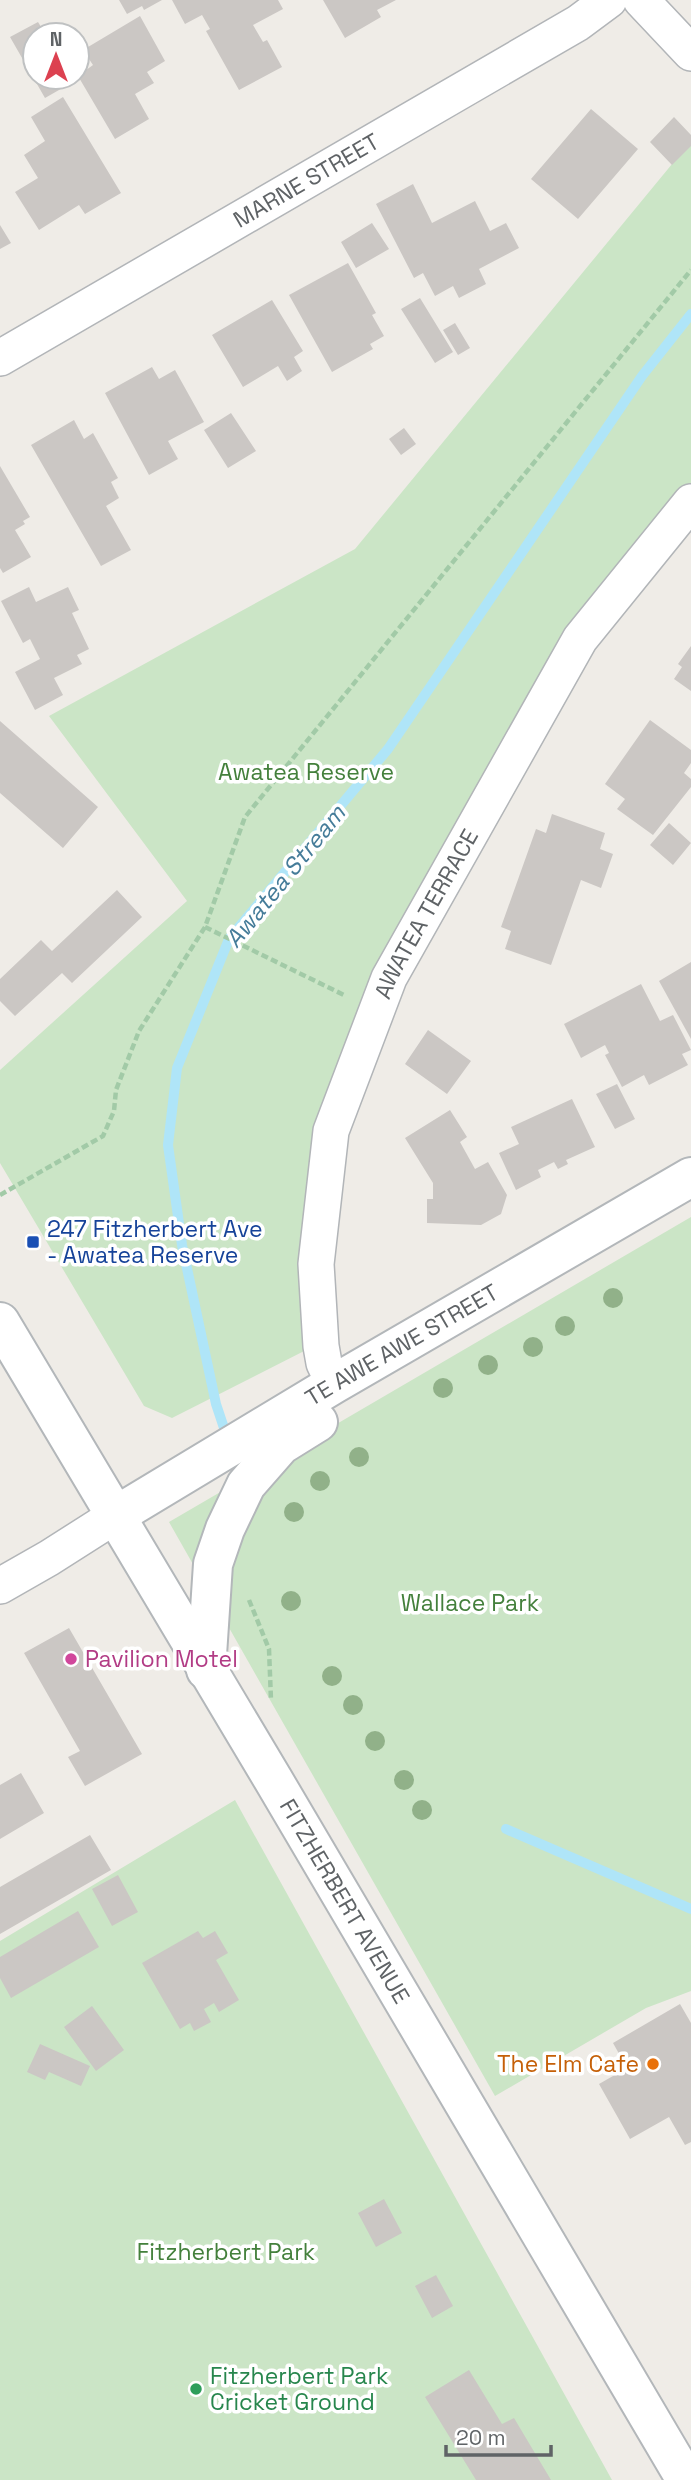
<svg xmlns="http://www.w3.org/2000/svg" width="691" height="2480" viewBox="0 0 691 2480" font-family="'Space Grotesk',sans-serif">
	<rect width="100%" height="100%" fill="#efece7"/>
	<path fill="#cbe5c6" d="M691 141V502L580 639 331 1131 312 1347 172 1418 144 1406 0 1163V1070L187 901 49 716 355 549Z
		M691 1217V1991L646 2008 495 2096 169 1522Z
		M235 1800 612 2480H0V1941Z"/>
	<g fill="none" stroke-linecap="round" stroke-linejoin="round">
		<path stroke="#afe5f8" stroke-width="10" d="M228 1440 216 1404 182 1245 168 1145 177 1068 229 939 388 749 642 376 691 314
			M506 1829 691 1909"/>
	</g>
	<path fill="#cbc7c4" d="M119 0H162L144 10 142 6 127 14Z
		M172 0H278L283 9 253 25 263 42 267 40 282 67 239 90 206 31 210 29 202 15 185 24Z
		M323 0H396L377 10 381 17 345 38Z
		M140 16 165 61 147 72 154 83 135 94 149 119 115 139 78 76 93 65 83 50Z
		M38 22 46 35H35V77H70L73 82 45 98 10 37Z
		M63 97 121 193 85 214 79 205 39 230 15 192 38 178 24 155 45 141 31 117Z
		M591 109 638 149 578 219 531 179Z
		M674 117 691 135V146L672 165 650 142Z
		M413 184 432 223 475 201 490 231 506 223 519 248 479 269 486 284 459 298 453 286 435 296 423 273 414 278 376 204Z
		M372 223 389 249 356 268 341 242Z
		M0 225 11 243 0 249Z
		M348 263 376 313 372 315 384 336 370 344 373 349 332 372 289 295Z
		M420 298 453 352 435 363 401 309Z
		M272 300 303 351 294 357 302 371 287 381 278 366 243 387 212 335Z
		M455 323 470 348 458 355 443 330Z
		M152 367 159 379 175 370 204 422 168 441 178 459 149 475 105 393Z
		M231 413 256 451 228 468 204 430Z
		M74 420 84 439 93 433 118 478 111 482 119 498 106 506 131 550 101 566 31 445Z
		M404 428 416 444 401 455 389 439Z
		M0 466 30 517 23 521 25 524 15 530 31 557 3 573 0 568Z
		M29 587 36 602 68 587 79 610 72 613 89 649 77 655 82 664 54 678 63 695 35 710 15 672 40 659 30 639 23 643 1 601Z
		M691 646V691L674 679 682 667 678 664Z
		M650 720 691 750V763L684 773 691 779V787L653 835 617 809 625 799 605 784Z
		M0 721 98 807 63 848 0 793Z
		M552 814 605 833 600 849 613 854 601 888 581 880 551 965 505 949 511 931 501 927 536 829 546 833Z
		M669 823 691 843 673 865 650 845Z
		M117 890 142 917 72 983 62 973 15 1016 0 1001V979L41 940 52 951Z
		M691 962V1039L659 981Z
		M641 984 660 1021 673 1015 691 1050 682 1054 688 1065 649 1085 644 1075 622 1087 605 1055 609 1053 605 1045 581 1058 564 1024Z
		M428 1030 471 1061 447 1094 405 1064Z
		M617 1084 635 1119 615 1129 596 1094Z
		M572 1099 595 1147 566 1160 568 1164 558 1169 554 1162 538 1170 541 1177 516 1190 499 1153 519 1144 511 1127Z
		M450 1110 467 1137 460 1142 475 1169 488 1162 507 1195 501 1214 481 1225 427 1223V1199H433V1183L405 1138Z
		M69 1628 142 1754 85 1786 68 1757 80 1751 24 1653Z
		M21 1773 44 1813 0 1839V1785Z
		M90 1835 111 1870 0 1934V1887Z
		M118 1875 138 1912 112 1926 92 1889Z
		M78 1911 99 1947 11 1998 0 1978V1957Z
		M198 1931 203 1938 215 1931 228 1953 216 1960 239 2000 219 2012 214 2003 204 2009 211 2022 194 2031 190 2023 180 2029 142 1963Z
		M680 2004 691 2023V2142L685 2145 669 2117 630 2139 599 2084 627 2068 613 2043Z
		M92 2006 124 2050 96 2071 64 2027Z
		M40 2044 90 2066 81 2086 49 2072 45 2080 27 2072Z
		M384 2199 402 2233 376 2247 358 2213Z
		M436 2275 453 2306 432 2318 415 2286Z
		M469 2370 502 2424 514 2418 551 2480H476L425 2397Z"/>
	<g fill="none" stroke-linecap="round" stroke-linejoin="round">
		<defs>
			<g id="street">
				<path d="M641 0 691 53"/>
				<path id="s1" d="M0 358 578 23 609 0"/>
				<path id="s2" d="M334 1384 324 1363 321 1346 316 1264 331 1131 389 978 580 639 691 502"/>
				<path d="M0 1586 49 1558 115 1516"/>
			</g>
			<g id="secondary">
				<path id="s3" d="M0 1322 274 1781 686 2480"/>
				<path id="s4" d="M115 1516 334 1384 691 1177"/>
				<path d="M206 1670 213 1564 225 1529 246 1485 281 1445 318 1422"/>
			</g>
		</defs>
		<use href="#street" stroke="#b2b5b8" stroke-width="38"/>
		<use href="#secondary" stroke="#b3b7ba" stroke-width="42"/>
		<path stroke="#a2caa7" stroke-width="4.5" stroke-dasharray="7 3.5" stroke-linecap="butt" d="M205 927 346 996
			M0 1195 103 1136 114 1111 116 1090 139 1031 205 927 245 817 691 270
			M249 1600 269 1649 271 1700"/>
		<use href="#street" stroke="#fff" stroke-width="35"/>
		<use href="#secondary" stroke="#fff" stroke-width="38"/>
	</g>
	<g fill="#91b189">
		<circle cx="613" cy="1298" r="10"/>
		<circle cx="565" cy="1326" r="10"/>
		<circle cx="533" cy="1347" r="10"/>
		<circle cx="488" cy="1365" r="10"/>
		<circle cx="443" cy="1388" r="10"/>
		<circle cx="359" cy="1457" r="10"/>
		<circle cx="320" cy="1481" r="10"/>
		<circle cx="294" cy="1512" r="10"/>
		<circle cx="291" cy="1601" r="10"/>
		<circle cx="332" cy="1676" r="10"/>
		<circle cx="353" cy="1705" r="10"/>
		<circle cx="375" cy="1741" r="10"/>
		<circle cx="404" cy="1780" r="10"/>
		<circle cx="422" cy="1810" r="10"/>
	</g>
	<rect fill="#1a4fb4" stroke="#fff" stroke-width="2.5" x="26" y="1235" width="14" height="14" rx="3.5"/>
	<circle fill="#d1479c" stroke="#fff" stroke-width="2.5" cx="71" cy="1659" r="7"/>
	<circle fill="#e8710a" stroke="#fff" stroke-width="2.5" cx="653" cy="2064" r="7"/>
	<circle fill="#2e9e5b" stroke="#fff" stroke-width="2.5" cx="196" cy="2389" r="7"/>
	<g text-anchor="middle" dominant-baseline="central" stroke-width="7" stroke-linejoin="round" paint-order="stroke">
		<g font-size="23" fill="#5f6366" stroke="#fff">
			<text stroke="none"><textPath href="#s1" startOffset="354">MARNE STREET</textPath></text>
			<text stroke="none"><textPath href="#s2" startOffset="494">AWATEA TERRACE</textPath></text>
			<text stroke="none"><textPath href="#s4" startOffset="334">TE AWE AWE STREET</textPath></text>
			<text stroke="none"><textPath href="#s3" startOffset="674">FITZHERBERT AVENUE</textPath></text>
		</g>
		<g font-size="23" fill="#44803c" stroke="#fff">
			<text x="306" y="772">Awatea Reserve</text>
			<text x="470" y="1603">Wallace Park</text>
			<text x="226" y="2252">Fitzherbert Park</text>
		</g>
		<g font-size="23" fill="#164399" stroke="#fff" text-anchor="start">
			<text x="47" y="1229">247 Fitzherbert Ave<tspan x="47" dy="26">- Awatea Reserve</tspan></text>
		</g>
		<g font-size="23" fill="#b23c85" stroke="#fff" text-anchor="start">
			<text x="85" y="1659">Pavilion Motel</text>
		</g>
		<g font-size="23" fill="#c56008" stroke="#fff" text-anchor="end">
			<text x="639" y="2064">The Elm Cafe</text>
		</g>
		<g font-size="23" fill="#27864d" stroke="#fff" text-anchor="start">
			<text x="210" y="2376">Fitzherbert Park<tspan x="210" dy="26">Cricket Ground</tspan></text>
		</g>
		<g font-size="24" font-style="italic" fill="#457c99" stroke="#fff">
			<text transform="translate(285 876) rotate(-51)">Awatea Stream</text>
		</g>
	</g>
	<g transform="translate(56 56)"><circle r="33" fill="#ffffff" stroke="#bfc1c2" stroke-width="2"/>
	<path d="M0-5L12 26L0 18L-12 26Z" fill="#dc4150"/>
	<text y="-10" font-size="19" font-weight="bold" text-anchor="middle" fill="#5f6366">N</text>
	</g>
	<path d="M446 2445v10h105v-10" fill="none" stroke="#5f6366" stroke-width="3.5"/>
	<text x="456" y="2445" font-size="21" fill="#5f6366" stroke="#ffffff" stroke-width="5" paint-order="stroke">20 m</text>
</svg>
